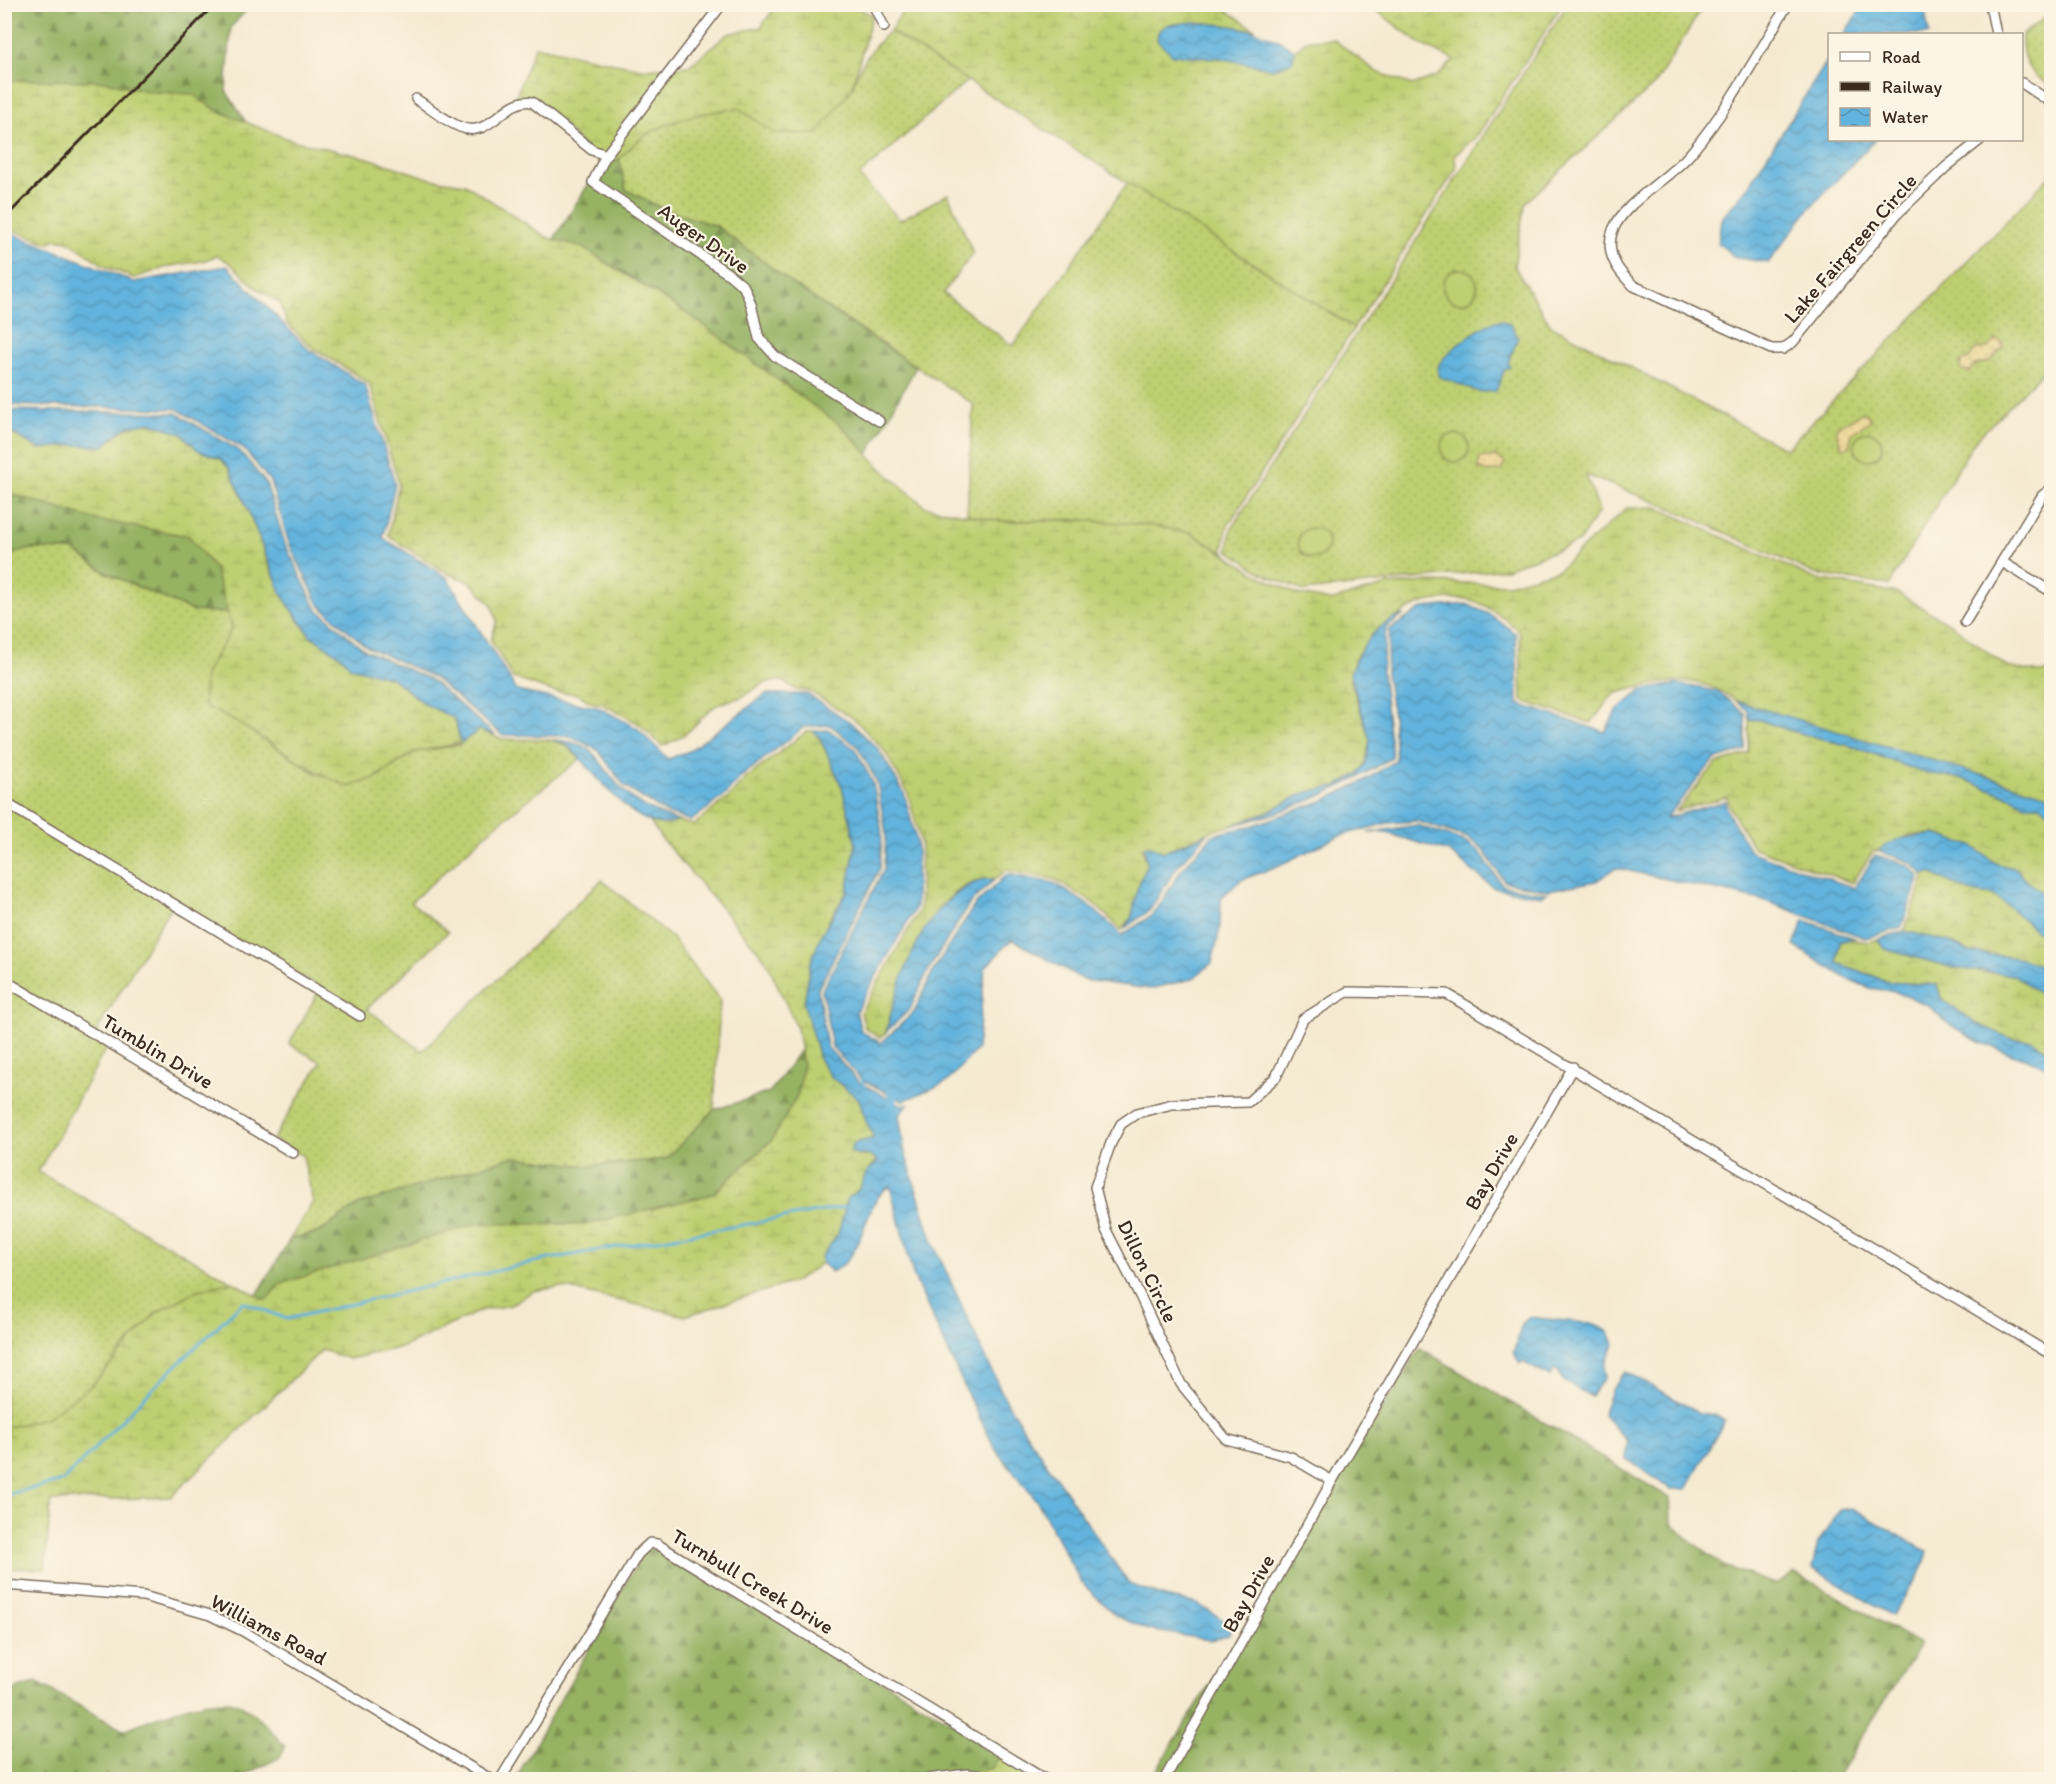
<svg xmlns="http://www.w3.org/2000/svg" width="2056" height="1784" viewBox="0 0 2056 1784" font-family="Itim,sans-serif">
	<defs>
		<pattern id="grass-dots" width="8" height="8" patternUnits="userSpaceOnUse" patternTransform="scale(1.5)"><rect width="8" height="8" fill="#becf71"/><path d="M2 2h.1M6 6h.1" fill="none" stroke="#a4b261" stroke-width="1.8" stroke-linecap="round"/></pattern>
		<pattern id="forest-firs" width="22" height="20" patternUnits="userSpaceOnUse" patternTransform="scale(1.5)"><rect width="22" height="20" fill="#96b263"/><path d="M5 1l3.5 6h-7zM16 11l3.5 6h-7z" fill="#7c9151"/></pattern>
		<pattern id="wetland-marsh" width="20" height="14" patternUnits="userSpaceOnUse" patternTransform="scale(1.5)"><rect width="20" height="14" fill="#becf71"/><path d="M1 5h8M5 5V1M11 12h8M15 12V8" fill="none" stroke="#a4b261"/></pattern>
		<pattern id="sand-dots" width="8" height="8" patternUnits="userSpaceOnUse" patternTransform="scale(1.5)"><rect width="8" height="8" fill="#eeda9e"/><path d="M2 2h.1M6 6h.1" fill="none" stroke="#cdbb88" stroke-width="1.8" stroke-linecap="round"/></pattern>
		<pattern id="water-waves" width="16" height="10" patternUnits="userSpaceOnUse" patternTransform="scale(1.5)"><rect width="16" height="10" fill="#62b3dd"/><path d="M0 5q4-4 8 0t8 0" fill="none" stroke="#5292b3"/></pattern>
	</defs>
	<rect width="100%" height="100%" fill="#fcf5e5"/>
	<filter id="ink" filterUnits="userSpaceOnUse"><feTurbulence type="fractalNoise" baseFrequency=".0167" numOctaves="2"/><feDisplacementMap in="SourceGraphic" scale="12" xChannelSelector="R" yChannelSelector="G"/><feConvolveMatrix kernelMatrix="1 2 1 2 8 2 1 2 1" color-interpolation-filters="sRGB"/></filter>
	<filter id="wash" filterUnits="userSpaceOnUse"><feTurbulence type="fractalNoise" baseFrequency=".008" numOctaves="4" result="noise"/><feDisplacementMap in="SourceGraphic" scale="24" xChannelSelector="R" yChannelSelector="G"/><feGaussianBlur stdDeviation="1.35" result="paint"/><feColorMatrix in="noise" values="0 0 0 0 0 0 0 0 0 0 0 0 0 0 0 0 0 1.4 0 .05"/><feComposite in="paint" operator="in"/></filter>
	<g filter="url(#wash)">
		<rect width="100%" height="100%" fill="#f5ead1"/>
		<path fill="url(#grass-dots)" stroke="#7c7c48" stroke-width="1.5" d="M1567 5H1704L1655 84 1525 203 1514 266 1550 325 1786 449 2051 175V363L1974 442 1889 585 1815 574 1678 511 1586 475 1599 511 1579 542 1506 569 1304 591 1262 573 1228 550 1231 529Z
			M2051 13V86C2028 72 2021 62 2022 35Z
			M892 29 891 31 968 80 859 176 900 220 948 194 973 253 943 293 1013 346 1128 182 1354 328 1227 527 1223 550 1228 556 1191 533 1081 520 1001 521 967 515 973 404 798 288 716 226 661 208 626 190 619 158 644 135 687 115 738 108 775 133 852 88C859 64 873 46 892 29Z
			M31 549 73 550 107 573 193 611 228 613 232 628 221 649 204 706 228 716 317 774 375 778 415 752 459 745 479 730C488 733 497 739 506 739 540 742 555 731 580 759L495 826 411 902 448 932 367 1009 422 1051 602 880 671 937 720 1000 714 1110 666 1159 588 1166 512 1157 358 1205 320 1232 290 1239 313 1202 303 1156 273 1139 321 1062 289 1044 321 987 170 908 96 1032 109 1043 38 1172 233 1282 198 1290 156 1313 92 1385 46 1419 5 1428 4 555Z
			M1003 1752 1050 1780H874L967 1774Z"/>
		<path fill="url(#forest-firs)" stroke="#686e40" stroke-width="1.5" d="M4 5H118L128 12 138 5H251L231 27 226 91 246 122 218 111 191 94 151 92 104 81 5 82Z
			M619 158 626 190 661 208 716 226 798 288 916 367 868 454 840 425 685 312 619 269 554 239 601 164 607 165Z
			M4 492 97 520 189 536 215 569 228 613 193 611 107 573 73 550 31 549 5 555Z
			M801 1049 803 1064 798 1094 772 1140 713 1194 589 1224 535 1225 364 1260 280 1284 266 1301 257 1295 290 1239 320 1232 358 1205 512 1157 588 1166 666 1159 714 1110 770 1092Z
			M1420 1348 1670 1498 1671 1522 1691 1541 1724 1566 1775 1584 1795 1573 1920 1644 1836 1779 1150 1780Z
			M648 1544 1003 1752 992 1768 967 1774 874 1780H515Z
			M36 1682 123 1730C155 1718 192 1700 227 1701 247 1701 273 1732 285 1747L279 1758 236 1779H5V1693Z"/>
		<path fill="url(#wetland-marsh)" stroke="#7c7c48" stroke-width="1.5" d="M776 5H852L872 15 852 88 817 134 775 133 738 108C703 113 678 117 647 134 632 142 620 166 601 164L555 117 515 98 535 46 643 69 689 66 728 34 761 27Z
			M907 5H1219L1256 30C1226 27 1185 13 1158 32L1192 57 1220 58 1274 69 1293 61 1294 51 1307 40 1333 39 1377 72 1412 85 1437 76 1454 60 1421 44 1369 5H1562L1477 136 1455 155 1456 169 1354 328 890 31Z
			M21 80 104 81 151 92 192 94 218 111 291 140 368 158 431 179 465 184 548 238 583 248 685 312 840 425 885 472 926 507 1001 521 1081 520 1149 525 1191 533 1260 576 1297 594 1330 601 1388 585 1426 582 1508 584 1558 570 1627 508 1656 507 1813 578 1897 593 1952 625 2007 667 2040 673 2051 671V796L1736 701C1697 671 1661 682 1617 693L1609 699 1591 723 1522 701 1520 633C1508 620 1484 602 1466 599 1454 598 1431 600 1420 604 1393 615 1347 649 1351 682L1370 740 1366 763 1358 774 1336 786 1304 793 1266 813 1240 823 1211 831 1163 852 1156 848 1142 849 1147 863 1132 916 1122 930 1092 902 1054 879 1006 870 995 879C932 876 898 983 886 1032L880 1038 865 1028 861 1012 920 909 921 843 908 793 883 749 853 718 809 691 796 690 783 681C762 680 760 686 745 695 735 701 723 700 714 707 692 725 693 734 662 746L638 723 602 704 590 702 578 694 554 692 513 678 491 641 497 620 492 605 470 582 449 574 388 536 399 484 369 383 310 346 287 323 279 302 256 288 230 263 217 255 203 261 170 266 134 278 105 266 68 241 55 239 48 243 5 227V82Z
			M140 422 163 426 182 434 198 450 221 459 229 468 252 519 269 566 298 620 311 636 342 657 351 667 392 678 414 696 455 719 461 743 415 752 375 778 349 787C297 766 255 728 204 706L205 674 232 628 215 569 189 536 97 520 5 492 4 429 40 449 73 445 104 446 118 433Z
			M1749 719 1760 720 1788 730 1858 748 1921 772 1963 779 2016 799 2025 805H2040L2051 813V899L2026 881 2017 869 1997 864 1972 846 1935 834 1910 835 1878 851H1873L1853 883 1754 848 1731 810 1727 797 1676 811 1716 764 1749 753Z
			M807 731H813L820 738 842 787 856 844 847 892 830 918 810 965 804 1004 819 1058 831 1077 859 1099 866 1121 874 1139 855 1143 858 1156H871L878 1161 870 1168 860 1188 844 1206 845 1217 838 1234 821 1257 822 1263 796 1281 685 1316 561 1287 533 1291 511 1305 482 1310 403 1347 349 1359 322 1350 171 1497 51 1501 45 1569 5 1568 4 1428 46 1418 92 1385 156 1313 198 1290 233 1282 266 1300 280 1284 475 1224H589L713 1194 772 1140 798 1094 803 1064 797 1028 766 960 661 838 648 819 659 823 678 821 693 825 728 798 744 780Z
			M1931 873 1970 892 1993 895 2011 908 2036 931 2051 932V969L2018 958 1970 952 1950 942 1904 931 1924 879 1923 874Z
			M1848 938 1867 942 1878 939 1885 949 1954 968 2014 975 2038 993H2051V1052L2031 1040 2012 1039 1975 1023 1941 998 1937 985 1889 982 1837 963 1840 942Z"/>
		<path fill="url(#sand-dots)" stroke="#94825e" stroke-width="1.5" d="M1996 340 2002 342 2003 347 1990 361 1975 365 1968 372 1960 370 1961 361 1969 359 1976 349 1988 348Z
			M1862 413 1867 414 1871 420 1852 433 1849 446 1843 449 1837 435V427Z
			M1496 456 1505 463 1501 470 1488 472 1478 468 1480 458Z"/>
		<path fill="#becf71" stroke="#7c7c48" stroke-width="1.5" d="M1443 286a17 17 0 1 1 34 0a17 17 0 1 1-34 0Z
			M1854 446a14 14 0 1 1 28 0a14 14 0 1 1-28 0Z
			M1441 448a14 14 0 1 1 28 0a14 14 0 1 1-28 0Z
			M1298 543a15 15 0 1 1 30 0a15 15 0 1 1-30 0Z"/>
		<path fill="url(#water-waves)" stroke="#4e6e7e" stroke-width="1.5" d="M1863 5H1924L1929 34H1844Z
			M1193 22C1229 25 1265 28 1294 50L1293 61 1274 69 1220 58 1173 55 1157 40 1158 32 1167 25Z
			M1829 58 1830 140H1875L1809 209 1768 263 1735 257 1718 243 1721 219 1747 188Z
			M6 231 134 282 227 266 308 349 365 385 395 484 383 538 447 577 517 691 600 708 637 728 668 759 689 751 766 694H807L849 721 879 750 904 793 917 843 916 907 856 1011 861 1031 881 1043 914 1012 934 969 974 906 1007 874 1054 883 1090 906 1122 935 1154 914 1181 870 1213 835 1254 825 1325 800 1364 781 1396 760 1393 716 1386 673 1390 629 1423 608 1466 604 1491 615 1516 634 1518 704 1605 732 1616 711 1642 690 1677 684 1717 691 1745 713V750L1714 760 1666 818 1726 801 1727 811 1751 852 1855 888 1875 855 1908 865 1920 877 1901 928 1865 938 1766 901 1616 868 1596 881 1549 890 1505 882 1482 848 1468 838 1417 821 1388 823 1339 836 1280 865 1241 880 1221 898 1220 928 1212 963 1192 979 1150 989 1084 980 1012 939 985 968 977 1049 947 1082 903 1101 862 1080 832 1047 822 990 884 869 886 833 877 782 858 747 830 725 804 727 741 777 725 795 691 821 666 813 625 787 598 750 570 736 502 735 433 677 366 646 319 605 289 543 270 481 243 448 177 409 5 405Z
			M1501 320 1510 324 1518 337 1508 363 1510 366 1504 371 1496 391 1479 392 1440 377 1437 368C1445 352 1483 323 1501 320Z
			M5 410 176 413 240 451 266 483 285 544 316 608 365 650 431 680 495 735 479 730 461 743 455 719 425 704 392 678 351 667 342 657 311 636 283 597 243 498 229 468 221 459 198 450 182 434 150 422 129 426 118 433 104 446 73 445 40 449 5 429Z
			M1404 615 1386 628 1382 672 1392 757C1342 790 1288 812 1230 826L1266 813 1304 793 1336 786 1358 774 1366 763 1370 740 1350 673C1360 647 1376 622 1404 615Z
			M1736 701 2051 796V813L2040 805H2025L2016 799 1963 779 1921 772 1858 748 1788 730 1760 720 1749 719 1748 711Z
			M829 730 855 749 873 783 882 833 880 868 818 989 827 1047 860 1083 902 1105 908 1104 899 1115 905 1153 933 1243 1004 1397 1029 1438 1129 1584 1165 1597 1198 1604 1231 1625 1229 1635 1210 1640 1149 1630 1116 1616 1081 1582 1037 1501 996 1450 970 1399 913 1275 890 1186C862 1200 868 1257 831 1272L822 1263 821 1257 838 1234 848 1198 860 1188 866 1173 878 1161 871 1156 851 1153V1148L855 1143 874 1138 866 1121 859 1099 831 1077 819 1058 804 1004 810 965 821 935 847 892 856 844 842 787 820 738 813 731Z
			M552 740C598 741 595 761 621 788 634 803 660 815 678 821 636 839 595 770 569 747 565 743 558 742 552 740Z
			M1417 825 1466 842 1479 851 1503 886 1547 893 1541 896 1494 888 1449 852 1383 832 1368 833Z
			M1207 834 1177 867 1150 910 1124 929 1132 916 1137 890 1147 863 1144 846H1151L1163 852Z
			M1935 834 1972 846 1997 864 2017 869 2026 881 2051 899V932L2036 931 2011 908 1993 895 1970 892 1931 873 1923 874 1910 862 1878 851C1902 833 1909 839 1935 834Z
			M985 879H995L970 903 930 967 910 1009 886 1032C900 976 924 897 985 879Z
			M1804 920 1854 938 1840 942 1837 963 1889 982 1937 985 1941 998 1975 1023 2012 1039 2031 1040 2051 1052V1068L1979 1042 1947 1023 1928 1005 1896 992 1869 988 1846 978 1794 946Z
			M1904 931 1950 942 1970 952 2018 958 2051 969V993H2038L2014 975 1954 968 1885 949 1878 939Z
			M1528 1317 1595 1324 1609 1332 1614 1344 1604 1366 1605 1377 1591 1396 1563 1381 1558 1371 1554 1370 1550 1377 1523 1362 1520 1364 1513 1353C1519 1341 1518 1325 1528 1317Z
			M1626 1372 1700 1413 1715 1415 1725 1420 1686 1489H1671L1625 1458 1628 1442 1603 1414C1606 1400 1615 1381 1626 1372Z
			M1852 1508 1928 1552 1922 1570 1892 1616 1812 1568 1818 1543 1840 1510Z"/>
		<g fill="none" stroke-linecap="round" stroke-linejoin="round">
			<path stroke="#62b3dd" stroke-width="3" d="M862 1080 864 1087
				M4 1495 63 1481 154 1387 243 1302 287 1319 543 1260 845 1207"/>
			<path stroke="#62b3dd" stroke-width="10" d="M892 1096 893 1114"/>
		</g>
	</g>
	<g filter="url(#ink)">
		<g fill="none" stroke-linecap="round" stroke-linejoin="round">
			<defs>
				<path id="street" d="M722 4 606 155 593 182 730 275 744 287 751 304 759 338 775 356 879 421
					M873 4 884 27
					M1788 4C1757 55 1729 108 1690 154 1669 179 1625 201 1613 230 1604 253 1618 272 1634 286L1771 349H1783L1793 342 1897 214 1946 167 1980 140
					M1990 4 1996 34
					M2022 83 2052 103
					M416 99C430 108 445 121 460 127 491 140 504 97 532 102L592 150 606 155
					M2002 562 2052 592
					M1965 622 2042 496 2052 488
					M4 802 360 1016
					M4 980 293 1153
					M1332 1481 1291 1457 1226 1439 1181 1384 1141 1298 1106 1230 1095 1187 1111 1143 1121 1124 1137 1113 1172 1104 1248 1102 1276 1077 1303 1019 1347 992 1447 994 2052 1355
					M4 1585 143 1596 210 1615 243 1631 492 1780
					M500 1780 638 1554 650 1543 657 1544 1046 1780
					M884 1780 927 1779 968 1774 1009 1780
					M1164 1780 1332 1481 1573 1067"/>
			</defs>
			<use href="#street" stroke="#7c6d5d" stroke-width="12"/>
			<use href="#street" stroke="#fff" stroke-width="9"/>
			<path stroke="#3b2a1e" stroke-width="3" d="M4 219 215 4"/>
		</g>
	</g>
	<g text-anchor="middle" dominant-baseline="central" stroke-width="4.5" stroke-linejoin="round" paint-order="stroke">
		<g font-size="21" fill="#3b2a1e" stroke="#fcf5e5">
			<text transform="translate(704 238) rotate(35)">Auger Drive</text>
			<text transform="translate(1850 248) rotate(-49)">Lake Fairgreen Circle</text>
			<text transform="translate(158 1051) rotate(31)">Tumblin Drive</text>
			<text transform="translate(1491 1171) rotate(-60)">Bay Drive</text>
			<text transform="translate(1148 1271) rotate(64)">Dillon Circle</text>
			<text transform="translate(753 1581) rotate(31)">Turnbull Creek Drive</text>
			<text transform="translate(1248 1593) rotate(-61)">Bay Drive</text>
			<text transform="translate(269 1629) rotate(28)">Williams Road</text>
		</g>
	</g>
	<rect width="2056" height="1784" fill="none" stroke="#fcf5e5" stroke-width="24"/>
	<rect x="1828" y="33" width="195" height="108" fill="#fcf5e5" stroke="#afa495" stroke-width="1.5"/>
	<rect x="1840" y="52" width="30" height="9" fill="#ffffff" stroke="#afa495" stroke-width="1.5"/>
	<text x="1882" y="63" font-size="18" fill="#3b2a1e">Road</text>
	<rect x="1840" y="82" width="30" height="9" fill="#3b2a1e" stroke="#afa495" stroke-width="1.5"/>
	<text x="1882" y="93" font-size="18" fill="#3b2a1e">Railway</text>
	<rect x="1840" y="108" width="30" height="18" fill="url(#water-waves)" stroke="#afa495" stroke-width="1.5"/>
	<text x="1882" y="123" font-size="18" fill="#3b2a1e">Water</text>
</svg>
